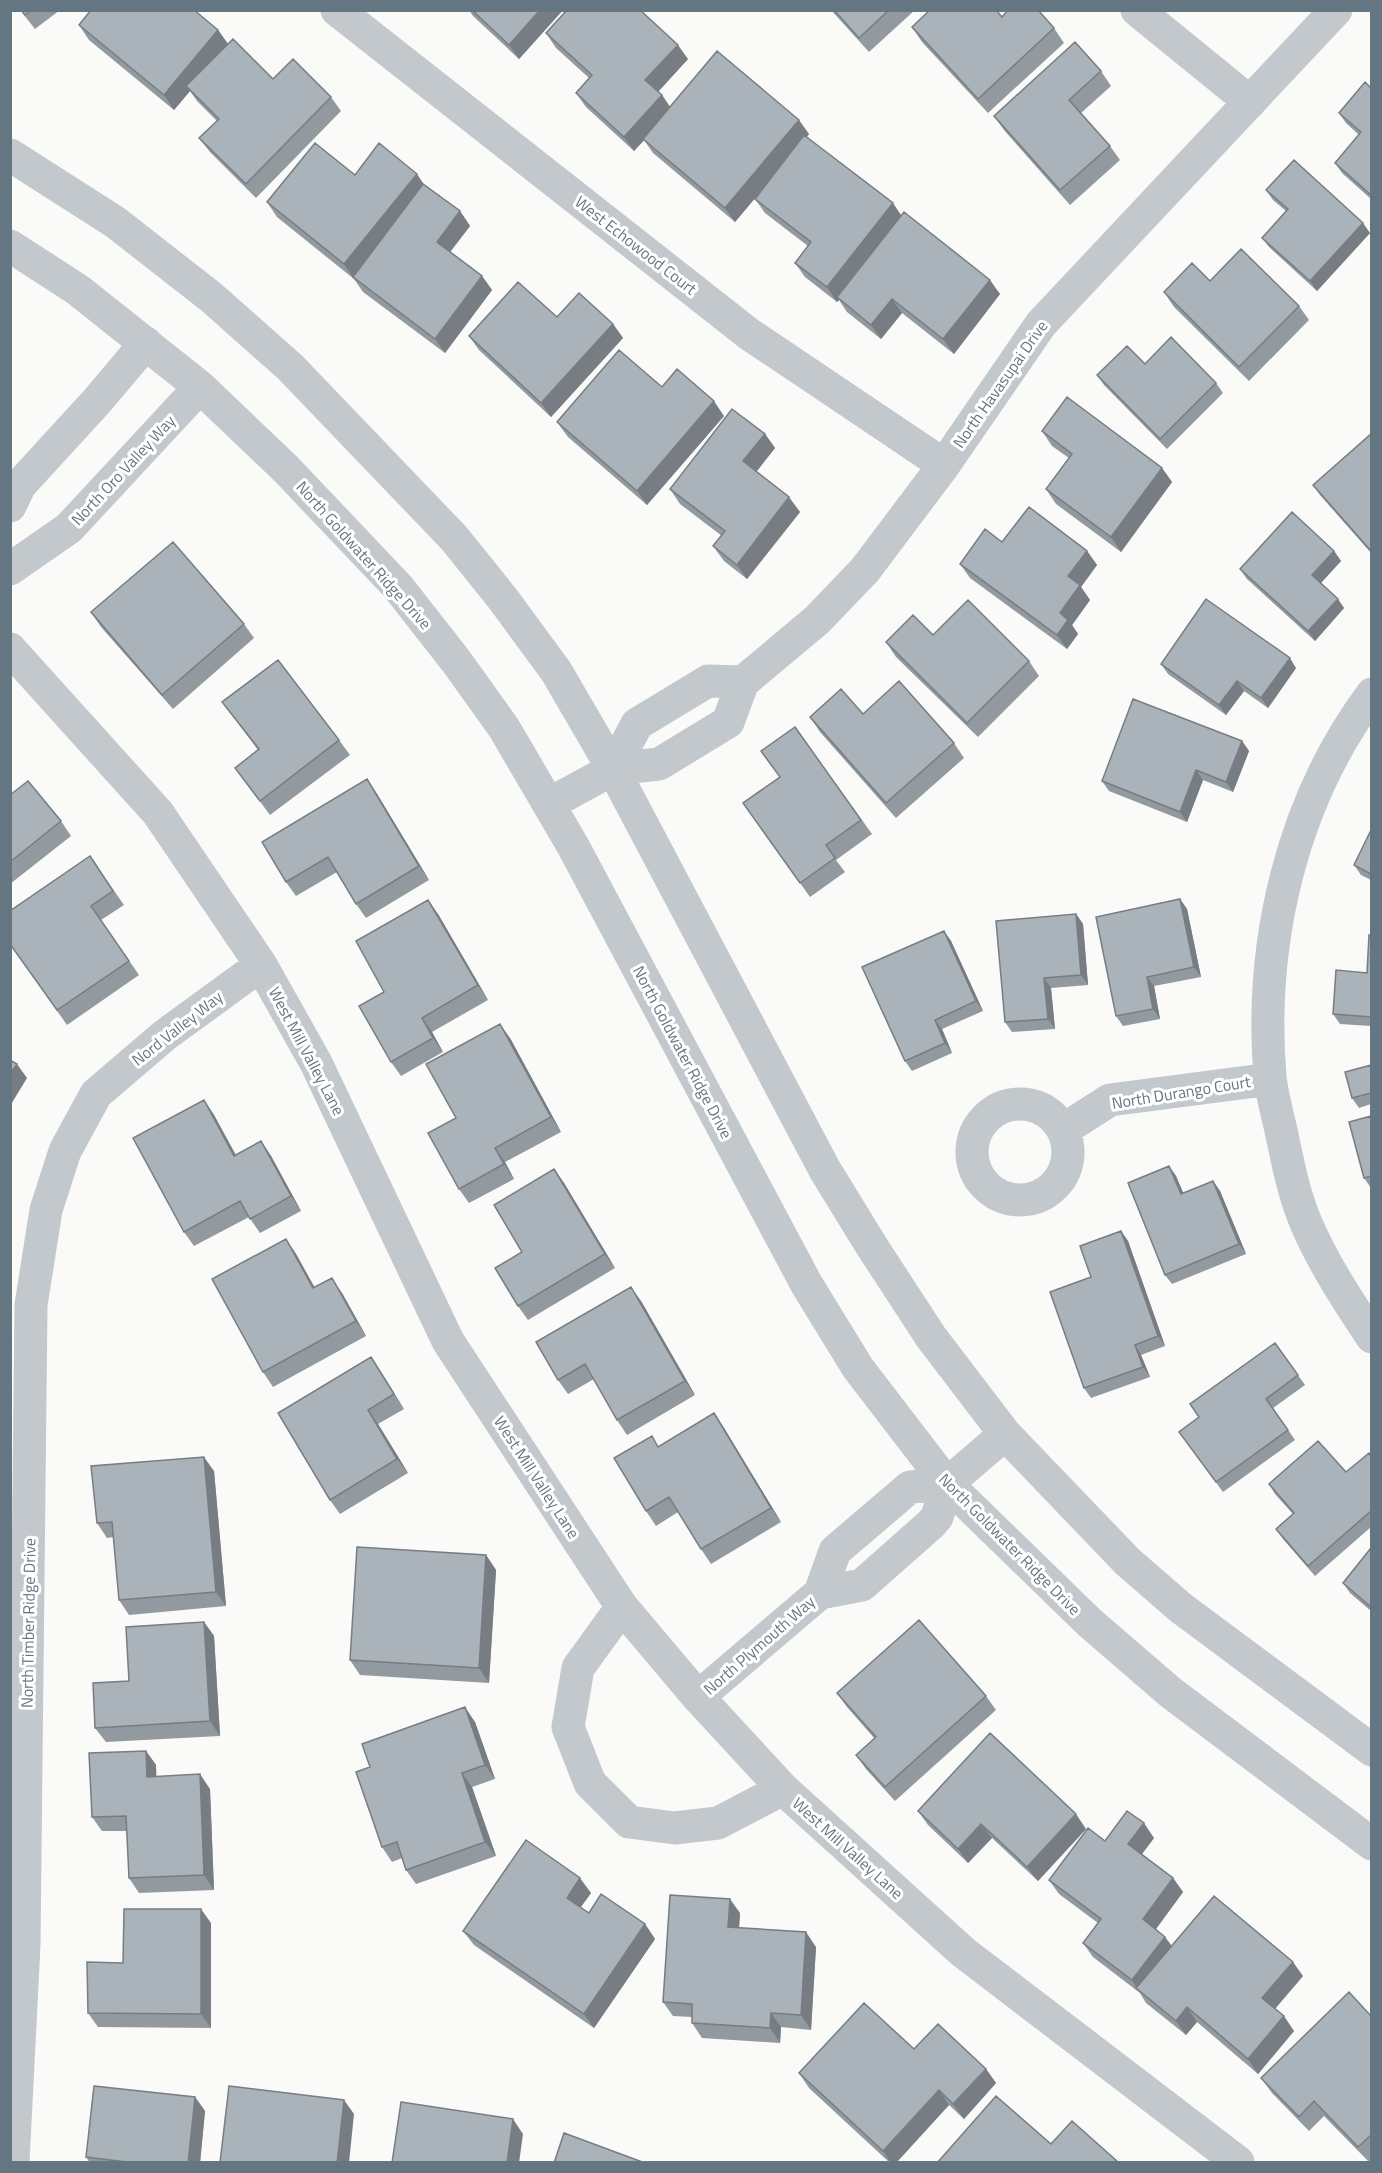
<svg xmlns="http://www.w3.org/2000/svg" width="1382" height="2173" viewBox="0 0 1382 2173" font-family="'Titillium Web',sans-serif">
	<rect width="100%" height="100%" fill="#fafaf8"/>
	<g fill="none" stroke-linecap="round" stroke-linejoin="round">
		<path stroke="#c3c8cc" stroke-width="33" d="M337 10 749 334 944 465
			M1137 10 1250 102
			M10 155 115 222 211 297 290 367 454 538 503 599 556 671 613 769 825 1170 871 1245 931 1337 1005 1434 1128 1562 1181 1608 1372 1750
			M10 246 78 290 200 387 286 469 398 587 456 661 504 728 573 846 807 1285 858 1368 947 1484 1089 1622 1170 1692 1372 1844
			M10 506 20 485 97 401 146 343
			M10 569 69 528 200 387
			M10 649 158 813 261 965 316 1063 448 1341 622 1607 698 1697 783 1789 963 1952 1238 2162
			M1372 694C1291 803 1259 943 1270 1077 1272 1096 1278 1116 1282 1135 1288 1164 1294 1195 1306 1223 1323 1263 1348 1301 1372 1337
			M613 769 637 724 708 681 743 682
			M549 804 613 769 659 764 728 722 743 682 817 620 865 570 944 465 1041 324 1336 10
			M972 1152a48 48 0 1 1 96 0a48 48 0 1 1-96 0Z
			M1063 1130 1110 1100 1270 1079
			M820 1593 835 1551 910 1487 947 1484
			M622 1607 578 1668 568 1727 590 1783 629 1822 675 1828 718 1823 783 1789
			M698 1697 820 1593 862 1585 931 1524 937 1517 947 1484 1005 1434
			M13 2162 24 1945 31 1305 46 1210 65 1151 96 1094 165 1035 261 965"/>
	</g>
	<path fill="#929a9f" d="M20 10H60L35 29Z
		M469 10H563L519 59 473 16Z
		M831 10H915L869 52Z
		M1002 17 1054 28 1064 43 988 113 922 42 912 27Z
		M79 25 218 30 228 44 273 79 331 97 341 111 256 198 210 152 199 138 217 121 197 101 190 91 174 110 89 40Z
		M546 33 688 59 658 92 662 95 670 107 809 134 807 137 901 215 1000 294 954 354 902 313 881 339 847 312 839 300 837 302 805 277 795 263 808 246 765 213 755 199 756 197 735 222 653 153 644 140 634 151 586 107 576 93 589 78 556 48Z
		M1101 71 1111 86 1081 113 1110 146 1120 160 1070 205 1004 130 994 116Z
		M1371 88V199L1342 173 1335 163 1359 135 1346 123 1339 113Z
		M355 175 424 184 460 211 470 226 450 252 482 276 492 290 445 353 363 292 354 279 277 217 267 202Z
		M1266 190 1370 233 1317 291 1269 247 1262 238 1286 211 1273 200Z
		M1210 281 1299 306 1309 320 1249 381 1174 307 1164 292Z
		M557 317 613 324 623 338 551 417 479 350 469 336Z
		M1145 364 1216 383 1223 393 1167 449 1104 385 1097 375Z
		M662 387 724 416 647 505 568 437 557 422Z
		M1042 431 1162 468 1172 482 1121 552 1056 504 1046 489 1069 458 1052 446Z
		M765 434 775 448 756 472 800 512 747 579 724 561 713 546 722 536 680 504 670 489Z
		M1371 434V553L1320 495 1313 485Z
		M1002 542 1087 551 1097 565 1081 587 1090 600 1072 625 1078 634 1067 649 970 578 960 564Z
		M1334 551 1341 561 1321 583 1344 608 1315 641 1247 579 1240 569Z
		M91 612 244 624 254 638 173 709 101 627Z
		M933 635 1029 661 1039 676 978 737 896 657 886 642Z
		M1161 664 1296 668 1268 708 1244 691 1226 715 1168 674Z
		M222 702 339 740 350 755 270 815 235 768 258 750Z
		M863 714 954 743 964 758 896 818 820 732 810 717Z
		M795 727 872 834 836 860 845 872 810 897 743 803 780 777Z
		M1242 741 1249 751 1233 792 1203 780 1187 822 1109 791 1102 781Z
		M367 779 377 794 429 880 366 918 356 904 337 872 296 896 286 882Z
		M10 795 61 821 71 836 10 884Z
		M1371 830V880L1361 875 1354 865Z
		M90 856 124 905 101 920 139 975 67 1025 10 944Z
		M1180 899 1187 909 1201 977 1154 986 1160 1019 1123 1026 1116 1016Z
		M438 914 488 1000 432 1032 443 1052 401 1076 391 1062 384 992Z
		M1076 914 1083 924 1088 985 1051 988 1055 1029 1012 1032 1005 1022Z
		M944 931 951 941 983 1011 942 1029 952 1053 912 1071 905 1061Z
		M1371 935V1026L1340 1024 1333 1014 1367 973Z
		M510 1038 561 1132 505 1162 514 1179 469 1203 459 1189 456 1118Z
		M1371 1065V1104L1359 1108 1352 1098Z
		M204 1100 214 1115 236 1155 261 1141 271 1156 301 1211 260 1233 249 1217 194 1246 184 1232Z
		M1371 1116V1188L1364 1178Z
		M1169 1166 1176 1176 1183 1193 1213 1181 1220 1191 1246 1254 1172 1284 1165 1275Z
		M554 1169 564 1183 615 1268 528 1320 518 1306 522 1252Z
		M1121 1231 1128 1241 1165 1346 1141 1355 1150 1377 1091 1398 1084 1388 1091 1277Z
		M286 1239 296 1254 315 1288 342 1293 366 1336 273 1387 263 1372Z
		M641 1301 695 1395 627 1435 617 1420 594 1379 568 1394 558 1380Z
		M1275 1343 1305 1385 1273 1408 1295 1440 1223 1492 1179 1432 1199 1417Z
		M371 1357 381 1372 404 1409 378 1424 408 1473 340 1514 330 1500Z
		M714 1413 724 1428 781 1522 711 1564 701 1549 678 1512 656 1526 646 1511 659 1446Z
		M1371 1456V1527L1315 1576 1283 1539 1276 1529 1293 1514 1275 1494 1269 1484 1346 1472Z
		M214 1471 226 1606 129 1615 119 1600 114 1537 107 1538 97 1523Z
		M1371 1548V1611L1350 1593 1343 1583Z
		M486 1555 496 1570 489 1683 360 1675 350 1660Z
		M204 1622 214 1636 220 1736 106 1742 95 1728 129 1681Z
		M837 1693 986 1696 996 1710 895 1801 866 1769 856 1755 875 1739 847 1707Z
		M475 1722 495 1779 472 1787 496 1856 416 1884 406 1870 402 1858 392 1862 382 1847 370 1767Z
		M146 1751 156 1765V1776L210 1789 214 1890 139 1893 129 1878 127 1831H102L92 1817Z
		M918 1811 1086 1829 1038 1881 992 1838 968 1863 928 1825Z
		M1154 1838 1142 1854 1173 1878 1183 1892 1156 1929 1165 1937 1172 1946 1303 1976 1275 2009 1294 2031 1258 2074 1197 2022 1186 2035 1146 2003 1140 1993 1093 1957 1083 1943 1098 1923 1059 1894 1049 1880 1105 1841Z
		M591 1893 581 1907 589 1913 645 1924 655 1939 594 2028 474 1945 463 1931Z
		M740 1913 739 1928 816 1947 811 2030 781 2027 780 2043 702 2038 692 2023V2017L673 2016 663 2002Z
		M211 1923V2028L98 2027 88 2013 123 1963Z
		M1371 2016V2159L1369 2162 1324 2116 1309 2131 1272 2093 1261 2078Z
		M914 2049 986 2069 996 2083 964 2119 949 2105 896 2163H890L809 2088 799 2073Z
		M195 2097 205 2111 200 2163H90L86 2157Z"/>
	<path fill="#777d82" d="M540 10H563L519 59 509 45Z
		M218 30 228 44 186 86 190 91 174 110 164 95Z
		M678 45 688 59 655 95 645 80Z
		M662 95 672 110 634 151 624 137Z
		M799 120 809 134 735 222 725 208Z
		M417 174 427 189 354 279 344 264Z
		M893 203 903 218 837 297 839 300 837 302 827 287Z
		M460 211 470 226 447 256 437 242Z
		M1363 223 1370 233 1317 291 1310 281Z
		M482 276 492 290 445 353 435 339Z
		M990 280 1000 294 954 354 943 339Z
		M892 299 902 313 881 339 871 325Z
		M613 324 623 338 551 417 541 403Z
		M714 401 724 416 647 505 637 491Z
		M765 434 775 448 753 476 743 461Z
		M1162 468 1172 482 1121 552 1111 537Z
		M789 497 800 512 747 579 737 565Z
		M1087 551 1097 565 1081 587 1090 600 1072 625 1078 634 1067 649 1057 635 1060 613 1068 576Z
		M1334 551 1341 561 1319 585 1312 575Z
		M1338 599 1344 608 1315 641 1308 631Z
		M1290 658 1296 668 1268 708 1261 698Z
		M1237 681 1244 691 1226 715 1219 705Z
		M1242 741 1249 751 1233 792 1226 782Z
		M1196 770 1203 780 1187 822 1180 812Z
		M367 779 377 794 429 880 419 866Z
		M1180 899 1187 909 1201 977 1194 967Z
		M428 900 438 914 488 1000 478 985Z
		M1076 914 1083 924 1088 985 1081 975Z
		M944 931 951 941 983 1011 976 1001Z
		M1147 977 1154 986 1160 1019 1153 1009Z
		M1044 978 1051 988 1055 1029 1048 1019Z
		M422 1018 432 1032 443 1052 433 1038Z
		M935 1020 942 1029 952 1053 945 1043Z
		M500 1024 510 1038 561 1132 551 1117Z
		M17 1064 27 1078 10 1106V1074Z
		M204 1100 214 1115 244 1171 234 1156Z
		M261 1141 271 1156 301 1211 291 1196Z
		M495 1148 505 1162 514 1179 504 1164Z
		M1169 1166 1176 1176 1188 1204 1181 1194Z
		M554 1169 564 1183 615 1268 605 1254Z
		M1213 1181 1220 1191 1246 1254 1239 1244Z
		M1121 1231 1128 1241 1165 1346 1158 1336Z
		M286 1239 296 1254 323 1303 313 1288Z
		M332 1278 342 1293 366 1336 356 1321Z
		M631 1287 641 1301 695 1395 685 1381Z
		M1135 1345 1141 1355 1150 1377 1143 1367Z
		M371 1357 381 1372 404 1409 394 1394Z
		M368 1410 378 1424 408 1473 397 1459Z
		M714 1413 724 1428 781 1522 771 1508Z
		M204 1457 214 1471 226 1606 216 1592Z
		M486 1555 496 1570 489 1683 479 1668Z
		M204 1622 214 1636 220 1736 210 1721Z
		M465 1707 475 1722 495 1779 485 1765Z
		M146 1751 156 1765 157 1791 147 1777Z
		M462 1773 472 1787 496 1856 485 1842Z
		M200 1774 210 1789 214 1890 204 1875Z
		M1076 1814 1086 1829 1038 1881 1027 1867Z
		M1144 1823 1154 1838 1138 1859 1128 1844Z
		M981 1824 992 1838 968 1863 958 1849Z
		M580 1878 591 1893 577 1912 567 1898Z
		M1173 1878 1183 1892 1153 1933 1143 1919Z
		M730 1899 740 1913 738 1942 728 1927Z
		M201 1909 211 1923V2028L201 2014Z
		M645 1924 655 1939 594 2028 584 2014Z
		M806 1932 816 1947 811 2030 801 2015Z
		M1165 1937 1175 1951 1138 1990 1132 1980Z
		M1293 1962 1303 1976 1272 2012 1262 1998Z
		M1187 2007 1197 2022 1186 2035 1176 2021Z
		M771 2013 781 2027 780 2043 770 2028Z
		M1284 2016 1294 2031 1258 2074 1248 2059Z
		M986 2069 996 2083 964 2119 953 2104Z
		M939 2090 949 2105 896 2163H891L883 2151Z
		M195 2097 205 2111 200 2163H188Z
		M344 2100 354 2114 349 2163H337Z
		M513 2119 523 2134 519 2163H507Z"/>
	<path fill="#aab3b9" stroke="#777d82" stroke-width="1.5" d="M21 10H31L25 15Z
		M91 10H194L218 30 164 95 79 25Z
		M472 10H540L509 45Z
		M567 10H640L678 45 645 80 662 95 624 137 576 93 592 75 546 33Z
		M834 10H889L859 38Z
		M930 10H996L1002 17 1008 10H1038L1054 28 978 99 912 27Z
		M233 39 273 79 293 59 331 97 246 184 199 138 219 119 186 86Z
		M1075 42 1101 71 1069 100 1110 146 1060 190 994 116Z
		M717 51 799 120 725 208 643 139Z
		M1365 82 1371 88V195L1335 163 1361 132 1339 113Z
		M804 135 893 203 827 287 795 263 811 242 755 199Z
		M315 143 355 175 379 143 417 174 344 264 267 202Z
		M1294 160 1363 223 1310 281 1262 238 1288 209 1266 190Z
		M423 184 460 211 437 242 482 276 435 339 353 277Z
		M904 212 990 280 943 339 892 299 871 325 837 297Z
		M1241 249 1299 306 1239 367 1164 292 1192 263 1210 281Z
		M518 282 557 317 579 293 613 324 541 403 469 336Z
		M1171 337 1216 383 1160 439 1097 375 1127 346 1145 364Z
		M619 350 662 387 677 369 714 401 637 491 557 422Z
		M1067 397 1162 468 1111 537 1046 489 1072 454 1042 431Z
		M732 409 765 434 743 461 789 497 737 565 713 546 725 531 670 489Z
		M1371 434V551L1313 485Z
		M1029 507 1087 551 1068 576 1080 585 1060 613 1068 620 1057 635 960 564 985 529 1002 542Z
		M1292 512 1334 551 1312 575 1338 599 1308 631 1240 569Z
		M173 542 244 624 162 695 91 612Z
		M1206 599 1290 658 1261 698 1237 681 1219 705 1161 664Z
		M968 600 1029 661 967 723 886 642 913 615 933 635Z
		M278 660 339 740 260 801 235 768 259 749 222 702Z
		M899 681 954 743 886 803 810 717 841 689 863 714Z
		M1133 699 1242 741 1226 782 1196 770 1180 812 1102 781Z
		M795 727 861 820 826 845 835 858 800 883 743 803 780 777 761 751Z
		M367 779 419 866 356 904 328 857 286 882 262 842Z
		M28 781 61 821 10 862V795Z
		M1371 830V874L1354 865Z
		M90 856 113 891 91 906 129 961 57 1010 10 944V911Z
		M1180 899 1194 967 1147 977 1153 1009 1116 1016 1096 917Z
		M428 900 478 985 422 1018 433 1038 391 1062 359 1006 384 992 356 941Z
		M1076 914 1081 975 1044 978 1048 1019 1005 1022 996 921Z
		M944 931 976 1001 935 1020 945 1043 905 1061 862 967Z
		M1369 935H1371V1017L1333 1014 1336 970 1367 973Z
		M500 1024 551 1117 495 1148 504 1164 459 1189 428 1133 456 1118 426 1064Z
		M10 1060 17 1064 10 1074Z
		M1371 1065V1093L1352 1098 1345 1072Z
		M204 1100 234 1156 261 1141 291 1196 250 1219 240 1201 184 1232 133 1138Z
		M1371 1116V1176L1364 1178 1349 1122Z
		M1169 1166 1181 1194 1213 1181 1239 1244 1165 1275 1128 1183Z
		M554 1169 605 1254 518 1306 495 1268 522 1252 494 1205Z
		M1121 1231 1158 1336 1135 1345 1143 1367 1084 1388 1050 1292 1091 1277 1080 1246Z
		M286 1239 313 1288 332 1278 356 1321 263 1372 212 1279Z
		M631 1287 685 1381 617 1420 585 1364 558 1380 536 1342Z
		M1275 1343 1298 1375 1266 1399 1288 1430 1216 1482 1179 1432 1199 1417 1190 1404Z
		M371 1357 394 1394 368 1410 397 1459 330 1500 278 1413Z
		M714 1413 771 1508 701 1549 669 1497 646 1511 614 1458 652 1436 658 1447Z
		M1318 1441 1346 1472 1369 1453 1371 1456V1511L1308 1566 1276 1529 1294 1513 1269 1484Z
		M204 1457 216 1592 119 1600 112 1522 97 1523 91 1466Z
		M357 1547 486 1555 479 1668 350 1660Z
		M1371 1548V1607L1343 1583Z
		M919 1620 986 1696 885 1787 856 1755 876 1737 837 1693Z
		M204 1622 210 1721 95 1728 93 1683 129 1681 126 1627Z
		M465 1707 485 1765 462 1773 485 1842 406 1870 397 1842 382 1847 356 1772 370 1767 362 1744Z
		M990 1733 1076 1814 1027 1867 981 1824 958 1849 918 1811Z
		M146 1751 147 1777 200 1774 204 1875 129 1878 126 1816 92 1817 89 1753Z
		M1127 1811 1144 1823 1128 1844 1173 1878 1143 1919 1165 1937 1132 1980 1083 1943 1101 1919 1049 1880 1088 1828 1105 1841Z
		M526 1840 580 1878 567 1898 589 1913 601 1894 645 1924 584 2014 463 1931Z
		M670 1895 730 1899 728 1927 806 1932 801 2015 771 2013 770 2028 692 2023V2004L663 2002Z
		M1214 1896 1293 1962 1262 1998 1284 2016 1248 2059 1187 2007 1176 2021 1136 1988Z
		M124 1909H201V2014L88 2013 87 1962 123 1963Z
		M1349 1992 1371 2016V2135L1358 2147 1314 2101 1299 2117 1261 2078Z
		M864 2003 914 2049 938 2024 986 2069 953 2104 939 2090 883 2151 799 2073Z
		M94 2086 195 2097 188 2163H135L86 2157Z
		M229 2086 344 2100 337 2163H220Z
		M996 2096 1051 2144 1072 2121 1118 2162 937 2163Z
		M401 2102 513 2119 507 2163H392Z
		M564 2133 645 2163H554Z"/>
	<g text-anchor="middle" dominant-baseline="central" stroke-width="6" stroke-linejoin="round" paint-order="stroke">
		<g font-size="16" fill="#657683" stroke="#fff">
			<text transform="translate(636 245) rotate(38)">West Echowood Court</text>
			<text transform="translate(1000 384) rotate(-55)">North Havasupai Drive</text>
			<text transform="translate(123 470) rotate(-47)">North Oro Valley Way</text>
			<text transform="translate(364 555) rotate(48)">North Goldwater Ridge Drive</text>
			<text transform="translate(177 1028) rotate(-38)">Nord Valley Way</text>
			<text transform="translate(307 1051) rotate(62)">West Mill Valley Lane</text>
			<text transform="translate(683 1052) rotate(62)">North Goldwater Ridge Drive</text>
			<text transform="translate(1181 1092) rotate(-9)">North Durango Court</text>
			<text transform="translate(537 1477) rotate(57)">West Mill Valley Lane</text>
			<text transform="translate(1010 1544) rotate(45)">North Goldwater Ridge Drive</text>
			<text transform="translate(28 1623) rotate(-89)">North Timber Ridge Drive</text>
			<text transform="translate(759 1645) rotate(-41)">North Plymouth Way</text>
			<text transform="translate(848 1848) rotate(42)">West Mill Valley Lane</text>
		</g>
	</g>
	<rect width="1382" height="2173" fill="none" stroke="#657683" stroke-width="24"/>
</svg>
